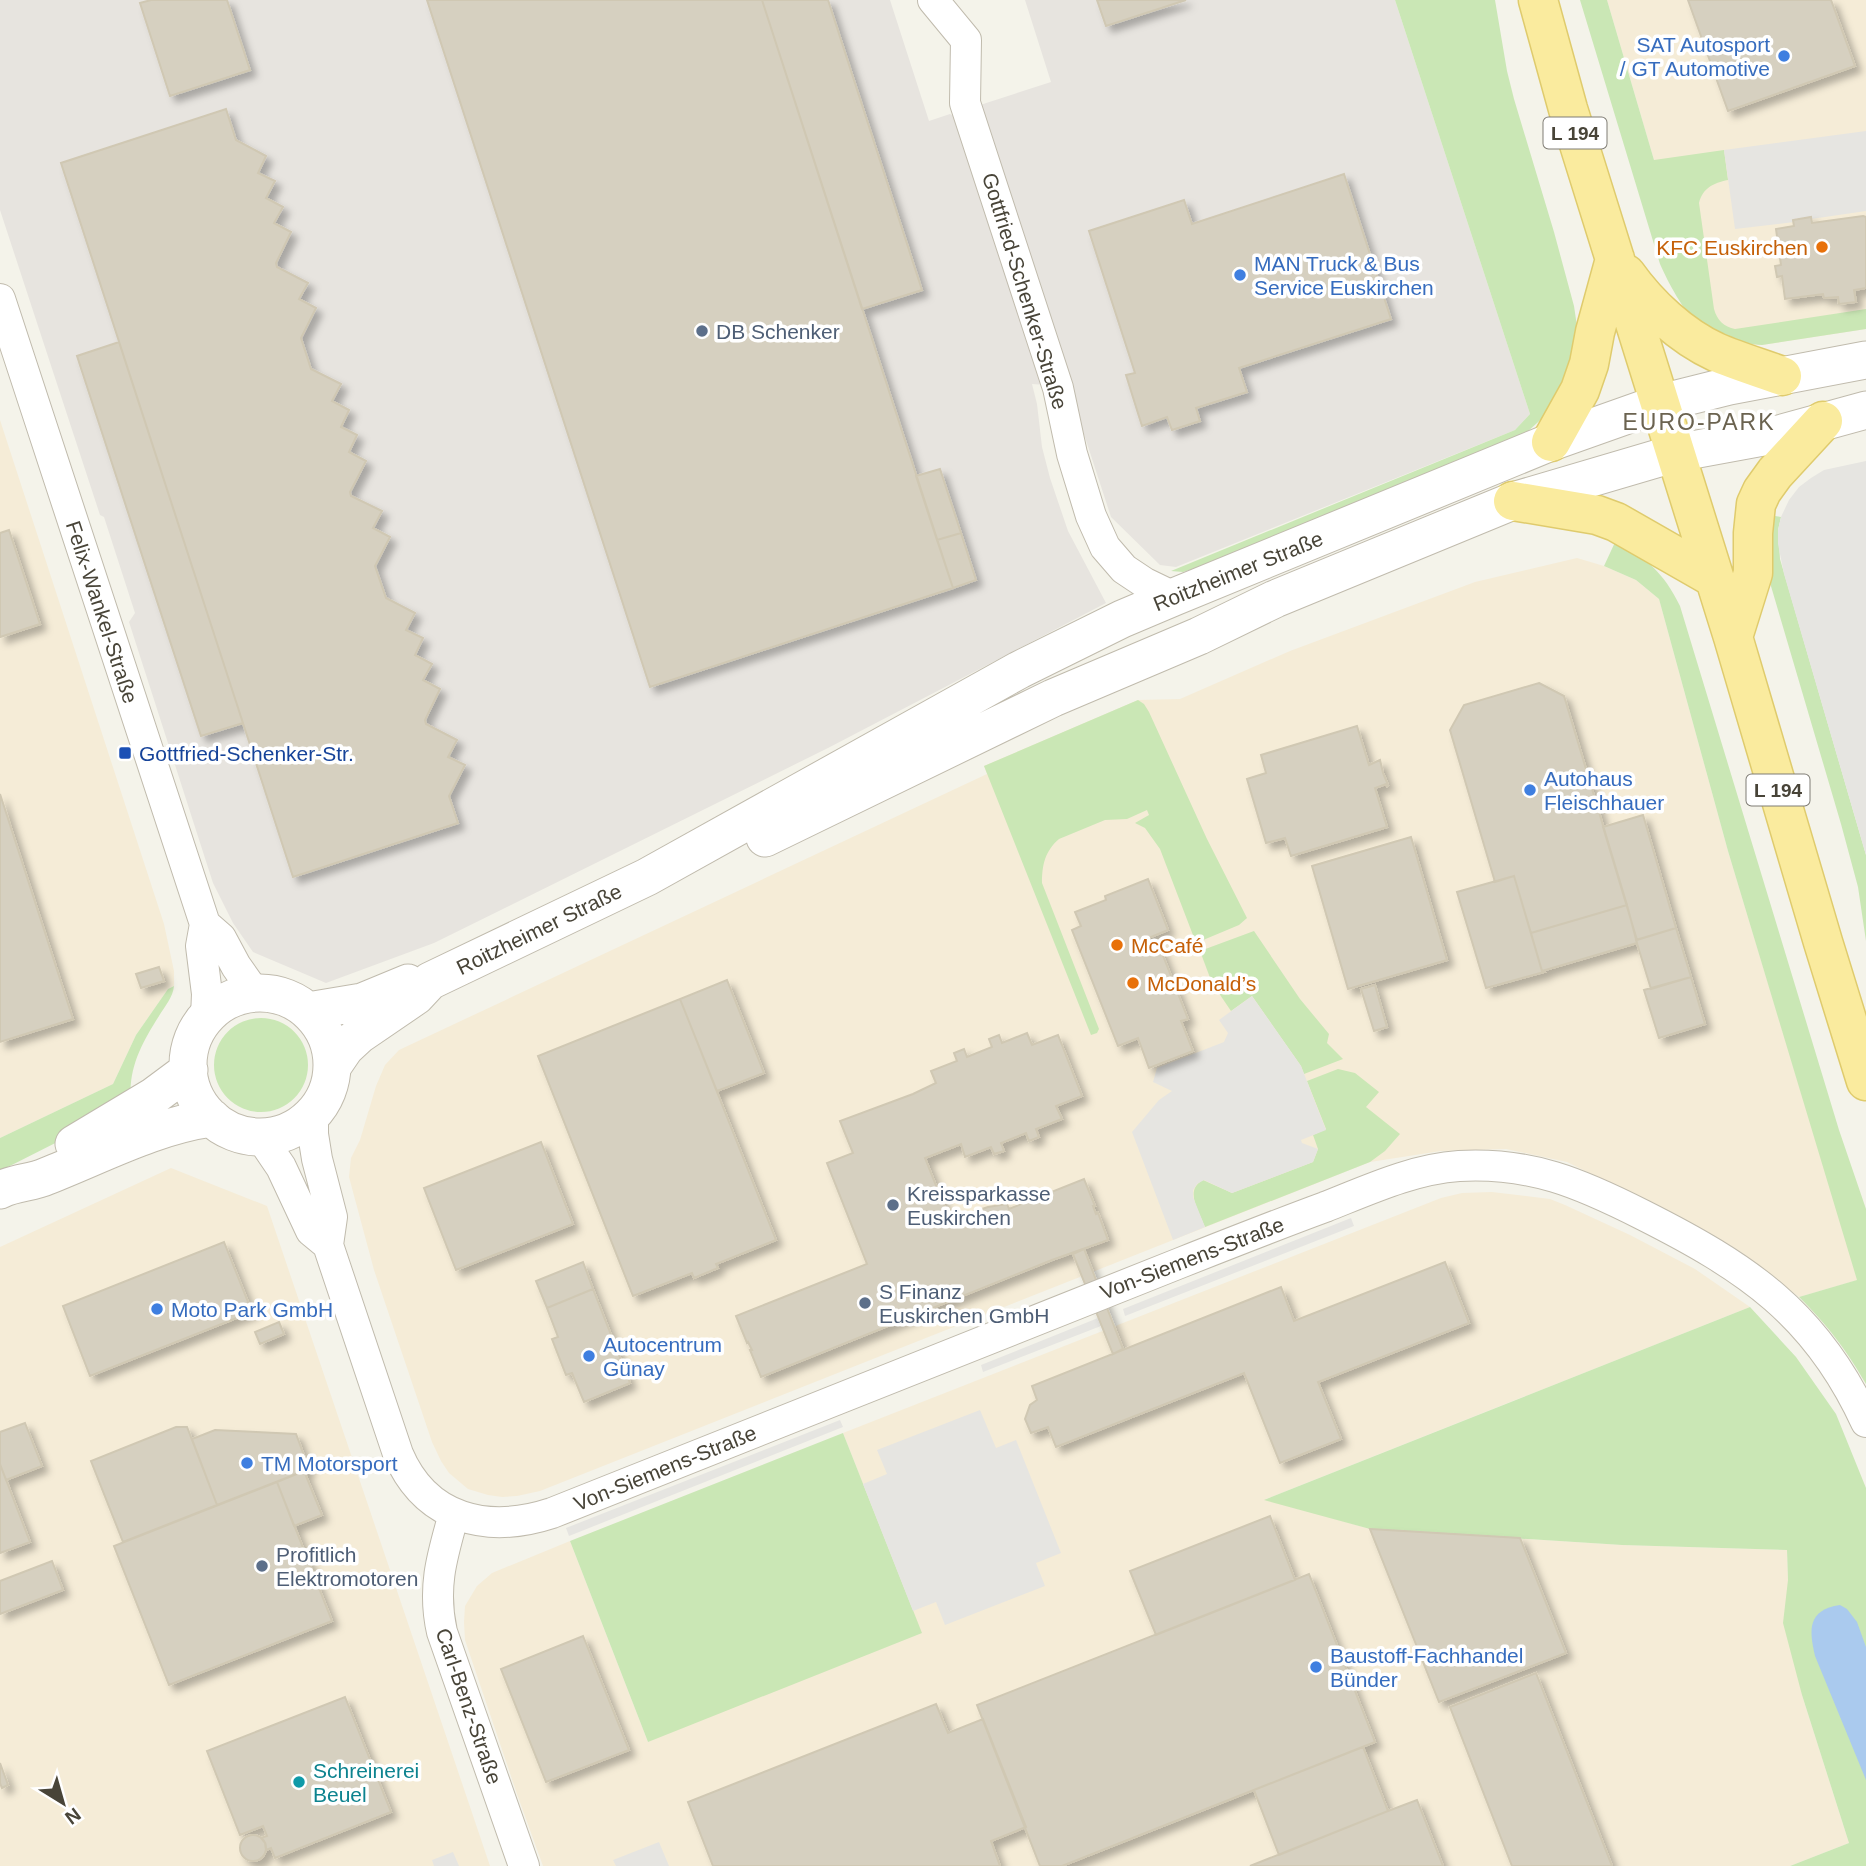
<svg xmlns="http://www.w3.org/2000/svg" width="1866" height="1866" viewBox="0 0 1866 1866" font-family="Arial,sans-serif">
	<defs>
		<filter id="shadow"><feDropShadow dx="6" dy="6" stdDeviation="3.5" flood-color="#0004"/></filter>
	</defs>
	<rect width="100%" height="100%" fill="#f4f3ea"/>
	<path fill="#f5ecd7" d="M1607 0H1866V329L1762 345H1753L1718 335 1654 160Z
		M0 420 164 924 174 971V986L168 989 136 1035 113 1084 0 1138Z
		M1577 558 1604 566 1636 580 1659 599 1728 851 1858 1280 1799 1297 1741 1252 1706 1231 1567 1162 1506 1149 1441 1151 1370 1162 540 1491 517 1496 502 1497 488 1495 468 1489 449 1473 441 1461 432 1442 374 1270 349 1177 351 1158 360 1140 376 1086 385 1065 399 1050 987 774 984 766 1138 700 1180 699 1290 651 1475 582Z
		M171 1168 267 1206 490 1866H0V1247Z
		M1492 1192 1550 1199 1565 1205 1630 1235 1695 1269 1750 1307 1266 1499 1370 1529 1622 1545 1787 1550 1788 1580 1802 1695 1849 1843 1790 1866H543L517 1794 465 1640 464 1622 465 1606 477 1586 492 1573 570 1541 648 1742 913 1611 843 1433 1441 1198 1462 1193Z"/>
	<path fill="#e7e4df" d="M0 0H890L929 121 950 114 958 118 1046 385 1032 384 1037 404 1042 447 1050 478 1068 531 1106 603 828 748 434 943 326 983 253 952 233 923 213 883 129 622 135 613 104 517 100 515 0 210Z
		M1025 0H1395L1530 414 1515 430 1176 567 1160 565 1111 517 977 106 1051 82Z"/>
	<path fill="#cae7b5" d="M1395 0H1495L1507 71 1514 99 1554 232 1574 306 1578 333 1575 356 1548 413 1526 433 1202 566 1183 572 1171 571 1515 430 1530 414Z
		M1580 0H1607L1654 160 1724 150 1728 180C1713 183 1703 188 1699 203L1714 309C1717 320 1724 327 1735 329L1866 309V329L1762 345C1742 344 1715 337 1699 324 1684 313 1668 282 1660 264Z
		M1768 515 1781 517 1778 530 1780 559 1866 855V941L1858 887 1841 824 1768 576Z
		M1617 538C1647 561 1663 571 1680 606L1839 1130 1866 1209V1384C1845 1348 1828 1326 1799 1297L1857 1280 1728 851 1659 599 1636 580 1604 566Z
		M1138 700 1144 704 1149 712 1207 839 1247 918 1239 925 1196 943 1160 849 1145 828 1135 823 1149 815 1147 810 1127 819 1105 820 1059 839C1045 851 1042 865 1042 883L1099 1029 1097 1033 1091 1035 984 766Z
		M1254 931 1300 999 1329 1034 1327 1043 1343 1059 1304 1074 1301 1066 1252 996 1231 1011 1212 983 1200 951Z
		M174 986C173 997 165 1006 159 1016 143 1041 128 1068 131 1099L81 1130 0 1171V1138L113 1084 136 1035 168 989Z
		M214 1065a47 47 0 1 1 94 0a47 47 0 1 1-94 0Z
		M1338 1069 1355 1073 1379 1092 1366 1107 1400 1134 1385 1151 1370 1162 1205 1227C1199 1211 1184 1190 1203 1180L1232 1193 1313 1162 1318 1149 1313 1135 1326 1129 1307 1081Z
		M1750 1307 1796 1357 1836 1414 1866 1488V1866H1790L1849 1843 1802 1695 1783 1623 1788 1580 1787 1550 1622 1545 1370 1529 1264 1500Z
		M843 1433 922 1633 648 1742 570 1541Z"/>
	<path fill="#e6e5e1" d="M1866 131V211L1811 219 1808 217 1794 219V222L1735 229 1724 150Z
		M1866 461V855L1784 574 1778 544V530L1781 517 1789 500 1799 487 1811 478 1824 470Z
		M1252 996 1301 1066 1326 1130 1301 1140 1302 1143 1318 1149 1313 1162 1232 1193 1204 1180 1197 1184 1193 1190V1197L1205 1227 1173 1240 1132 1132 1159 1100 1172 1091 1153 1082 1157 1068 1224 1042 1228 1033 1219 1020Z
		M1351 1218 1354 1226 1125 1316 1123 1309Z
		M1103 1316 1106 1324 983 1372 981 1365Z
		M980 1410 996 1448 1016 1440 1061 1553 1036 1563 1045 1586 945 1625 936 1602 913 1611 863 1484 887 1474 877 1450Z
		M840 1420 843 1427 569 1536 566 1528Z
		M659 1842 669 1866H616L613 1860Z
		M453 1852 459 1866H434L432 1860Z"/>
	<path fill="#aacaee" d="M1840 1605 1847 1609 1857 1622 1866 1647V1780L1815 1656C1809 1630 1807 1610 1840 1605Z"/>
	<path fill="#d6d0c0" stroke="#d0c8b3" stroke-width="2" filter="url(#shadow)" d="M151 0H227L250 70 170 96 140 3Z
		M427 0H762L953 588 650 687Z
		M762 0H828L922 290 862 309Z
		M1097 0H1186L1106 26Z
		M1688 0H1831L1855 66 1728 111Z
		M226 109 236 140 266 156 258 173 275 181 266 198 283 207 274 223 291 232 276 263 277 267 308 283 299 299 316 308 301 338 311 369 341 384 332 401 349 410 341 427 357 435 349 452 366 461 350 492 351 496 382 511 373 528 390 537 375 566 386 598 415 613 406 630 423 638 415 655 432 664 423 680 440 689 425 720 426 724 457 740 448 757 465 765 449 796 458 823 293 877 61 163Z
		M1344 174 1391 319 1239 368 1247 392 1196 408 1200 421 1172 430 1167 417 1142 426 1126 375 1135 373 1089 231 1184 200 1192 224Z
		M1863 216 1866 217V288L1854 290 1856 302 1839 304 1838 297 1824 298 1823 294 1785 299 1782 276 1777 277 1775 266 1781 265 1776 229 1794 226 1793 220 1811 217 1812 223Z
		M119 342 243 723 201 736 77 356Z
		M940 469 961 533 937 540 916 476Z
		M9 530 40 624 0 637V533Z
		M961 533 976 580 953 588 937 540Z
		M1539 683 1564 696 1627 905 1531 933 1514 876 1495 882 1450 730 1464 705Z
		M1357 726 1369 765 1380 760 1383 773 1388 785 1387 786 1386 784 1375 788 1387 827 1291 856 1285 838 1266 843 1247 779 1266 773 1261 755Z
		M0 794 73 1019 0 1042Z
		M1643 815 1676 928 1637 940 1603 827Z
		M1411 837 1447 960 1348 989 1312 866Z
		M1514 876 1542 971 1544 972 1486 988 1457 892Z
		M1148 879 1168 930 1146 939 1149 947 1158 943 1188 1019 1181 1021 1193 1051 1149 1068 1138 1038 1118 1046 1072 930 1081 926 1075 912 1106 900 1105 896Z
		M1627 905 1637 943 1542 971 1531 933Z
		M1676 928 1691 977 1651 989 1636 940Z
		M159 967 164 981 141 988 136 974Z
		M1691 977 1705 1024 1659 1038 1644 990Z
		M727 980 764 1073 717 1091 680 999Z
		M1375 985 1387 1027 1374 1031 1361 989Z
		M680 999 776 1240 716 1264 718 1268 694 1278 692 1273 633 1296 538 1056Z
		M1027 1033 1032 1045 1058 1035 1082 1096 1056 1106 1062 1119 1036 1129 1039 1137 1029 1141 1026 1133 1001 1143 1004 1151 994 1154 991 1147 965 1157 961 1144 925 1158 951 1223 967 1214 988 1207 1007 1204 1009 1209 1084 1179 1095 1206H1093L1096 1214 1098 1213 1108 1240 1052 1260 761 1377 750 1350H752L748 1342 747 1343 736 1316 867 1264 827 1163 853 1153 840 1121 913 1094 936 1083 931 1071 957 1061 954 1053 964 1049 967 1057 992 1047 989 1039 999 1035 1002 1043Z
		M541 1142 573 1224 456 1270 424 1188Z
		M224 1242 252 1312 90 1376 63 1306Z
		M1084 1249 1123 1349 1113 1354 1073 1254Z
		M583 1262 593 1289 547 1308 536 1281Z
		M1445 1262 1469 1323 1318 1382 1341 1439 1280 1463 1244 1373 1056 1447 1048 1427 1031 1433 1025 1419 1030 1405 1037 1400 1032 1386 1281 1287 1294 1321Z
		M593 1289 630 1383 584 1402 572 1373 566 1375 552 1339 558 1337 547 1308Z
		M279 1322 284 1334 260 1344 255 1332Z
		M25 1423 42 1466 6 1480 0 1464V1432Z
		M176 1427H187L217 1505 123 1542 91 1461Z
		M215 1430 296 1434 309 1469 217 1505 192 1439Z
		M0 1464 30 1542 0 1553Z
		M304 1471 322 1515 294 1526 277 1482Z
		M277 1482 332 1621 169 1685 114 1546Z
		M1270 1516 1295 1580 1156 1635 1130 1571Z
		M1370 1529 1520 1538 1566 1653 1439 1702Z
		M52 1561 63 1590 0 1614V1581Z
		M1309 1574 1375 1742 1062 1866H1040L977 1705Z
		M583 1636 629 1750 546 1782 501 1669Z
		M1536 1673 1612 1866H1512L1450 1707Z
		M345 1697 391 1812 275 1858 271 1848 266 1850 265 1843 261 1838 267 1836 263 1826 240 1835 207 1751Z
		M936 1704 948 1733 983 1719 1026 1827 991 1841 1000 1866H713L688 1802Z
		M1363 1747 1388 1811 1279 1855 1254 1790Z
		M0 1763 8 1785 2 1788 0 1783Z
		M1417 1800 1443 1866H1250L1388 1811Z
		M240 1848a13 13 0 1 1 26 0a13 13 0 1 1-26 0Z"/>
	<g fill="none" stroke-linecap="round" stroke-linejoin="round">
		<defs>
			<path id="minor" d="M933 0 966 40 965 103 1058 388 1072 454 1091 516 1105 547 1124 569 1145 583 1174 597
				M0 299 205 924 201 946 207 994 206 1017
				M205 924 221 938 236 966 255 993
				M313 1113V1134L317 1159 332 1217 328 1245 398 1454C426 1520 488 1534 552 1513 761 1430 970 1346 1180 1263 1228 1244 1276 1225 1325 1207 1368 1190 1413 1169 1459 1166 1531 1162 1580 1183 1643 1215 1746 1267 1816 1313 1866 1422
				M260 1136 281 1167 311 1231 328 1245
				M454 1514C442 1556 432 1588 442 1632L524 1866"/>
			<path id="tertiary" d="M765 838 1053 698 1199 636 1275 599 1513 501 1676 453 1779 434 1866 410
				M188 1065a72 72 0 1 1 144 0a72 72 0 1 1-144 0Z
				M308 1011 362 1002 408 983
				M332 1067 345 1048 359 1035 416 996 430 981 647 877 1019 670 1122 619 1174 597 1551 442 1661 403 1729 386 1866 360
				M74 1144 154 1096 189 1070
				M0 1190C15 1182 32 1183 47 1176 101 1155 154 1126 212 1118"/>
			<path id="primary" d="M1538 0 1568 109 1733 637 1823 942 1866 1081
				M1626 274C1648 305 1681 336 1716 352 1737 361 1760 368 1782 376
				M1551 442 1580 390 1589 364 1595 332 1615 259
				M1513 501 1597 515 1616 522 1714 578
				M1733 637 1753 573V533L1756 504 1762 491 1775 473 1823 421"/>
		</defs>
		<use href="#minor" stroke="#c0bbad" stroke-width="32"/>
		<use href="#tertiary" stroke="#c0bbad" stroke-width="39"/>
		<use href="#primary" stroke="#dfcb6d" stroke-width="41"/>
		<use href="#minor" stroke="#fff" stroke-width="30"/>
		<use href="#tertiary" stroke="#fff" stroke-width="37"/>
		<use href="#primary" stroke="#faeb9e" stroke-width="38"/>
	</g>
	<g fill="#3f7fe0" stroke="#fff" stroke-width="2.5">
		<circle cx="1784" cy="56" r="7"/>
		<circle cx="1240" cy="275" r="7"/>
		<circle cx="1530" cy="790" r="7"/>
		<circle cx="157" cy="1309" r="7"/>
		<circle cx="589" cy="1356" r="7"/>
		<circle cx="247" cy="1463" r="7"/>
		<circle cx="1316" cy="1667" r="7"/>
	</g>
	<g fill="#e8710a" stroke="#fff" stroke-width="2.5">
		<circle cx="1822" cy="247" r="7"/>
		<circle cx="1117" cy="945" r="7"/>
		<circle cx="1133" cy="983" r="7"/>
	</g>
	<g fill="#5c6f8a" stroke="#fff" stroke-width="2.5">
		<circle cx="702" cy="331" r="7"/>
		<circle cx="893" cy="1205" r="7"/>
		<circle cx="865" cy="1303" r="7"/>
		<circle cx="262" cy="1566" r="7"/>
	</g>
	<rect fill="#1a4fb4" stroke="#fff" stroke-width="2.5" x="118" y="746" width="14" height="14" rx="3.5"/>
	<circle fill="#0f9aa8" stroke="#fff" stroke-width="2.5" cx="299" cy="1782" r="7"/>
	<g text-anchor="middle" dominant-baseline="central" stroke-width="7" stroke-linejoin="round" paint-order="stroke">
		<g fill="#fff" stroke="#7f7c74" stroke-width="2">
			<rect x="1543.5" y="117.5" width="63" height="31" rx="5"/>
			<rect x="1746.5" y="774.5" width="63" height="31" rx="5"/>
		</g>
		<g font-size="19" font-weight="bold" fill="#484438">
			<text x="1575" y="133">L 194</text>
			<text x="1778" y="790">L 194</text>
		</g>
		<g font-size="21" fill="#366cbe" stroke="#fff" text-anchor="start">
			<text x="1770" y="44" text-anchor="end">SAT Autosport<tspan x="1770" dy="24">/ GT Automotive</tspan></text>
			<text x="1254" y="263">MAN Truck &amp; Bus<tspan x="1254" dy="24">Service Euskirchen</tspan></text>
			<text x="1544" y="778">Autohaus<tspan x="1544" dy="24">Fleischhauer</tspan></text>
			<text x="171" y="1309">Moto Park GmbH</text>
			<text x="603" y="1344">Autocentrum<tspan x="603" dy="24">Günay</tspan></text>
			<text x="261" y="1463">TM Motorsport</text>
			<text x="1330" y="1655">Baustoff-Fachhandel<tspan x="1330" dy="24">Bünder</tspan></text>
		</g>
		<g font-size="21" fill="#c56008" stroke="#fff" text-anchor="start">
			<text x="1808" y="247" text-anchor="end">KFC Euskirchen</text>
			<text x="1131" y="945">McCafé</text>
			<text x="1147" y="983">McDonald’s</text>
		</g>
		<g font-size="21" fill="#484438" stroke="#fff">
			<text transform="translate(1025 291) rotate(73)">Gottfried-Schenker-Straße</text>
			<text transform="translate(1238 571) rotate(-22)">Roitzheimer Straße</text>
			<text transform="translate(102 612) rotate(72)">Felix-Wankel-Straße</text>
			<text transform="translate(539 929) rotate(-26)">Roitzheimer Straße</text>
			<text transform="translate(1192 1258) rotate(-21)">Von-Siemens-Straße</text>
			<text transform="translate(665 1468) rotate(-22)">Von-Siemens-Straße</text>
			<text transform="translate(469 1706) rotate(71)">Carl-Benz-Straße</text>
		</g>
		<g font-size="21" fill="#4e5e75" stroke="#fff" text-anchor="start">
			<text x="716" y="331">DB Schenker</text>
			<text x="907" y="1193">Kreissparkasse<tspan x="907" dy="24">Euskirchen</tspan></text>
			<text x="879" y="1291">S Finanz<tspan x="879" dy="24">Euskirchen GmbH</tspan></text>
			<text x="276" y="1554">Profitlich<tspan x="276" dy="24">Elektromotoren</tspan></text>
		</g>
		<g font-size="21" fill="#164399" stroke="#fff" text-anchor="start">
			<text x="139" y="753">Gottfried-Schenker-Str.</text>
		</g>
		<g font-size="21" fill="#0d838f" stroke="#fff" text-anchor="start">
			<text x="313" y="1770">Schreinerei<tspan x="313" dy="24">Beuel</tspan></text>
		</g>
		<g font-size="23" letter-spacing="2" fill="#6b6350" stroke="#fff">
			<text x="1699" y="422">EURO-PARK</text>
		</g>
	</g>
	<g transform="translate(63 1803) rotate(143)" stroke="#ffffff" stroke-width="5" paint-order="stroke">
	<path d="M0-5L12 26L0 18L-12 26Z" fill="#484438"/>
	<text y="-10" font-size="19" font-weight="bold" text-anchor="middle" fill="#484438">N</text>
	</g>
</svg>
